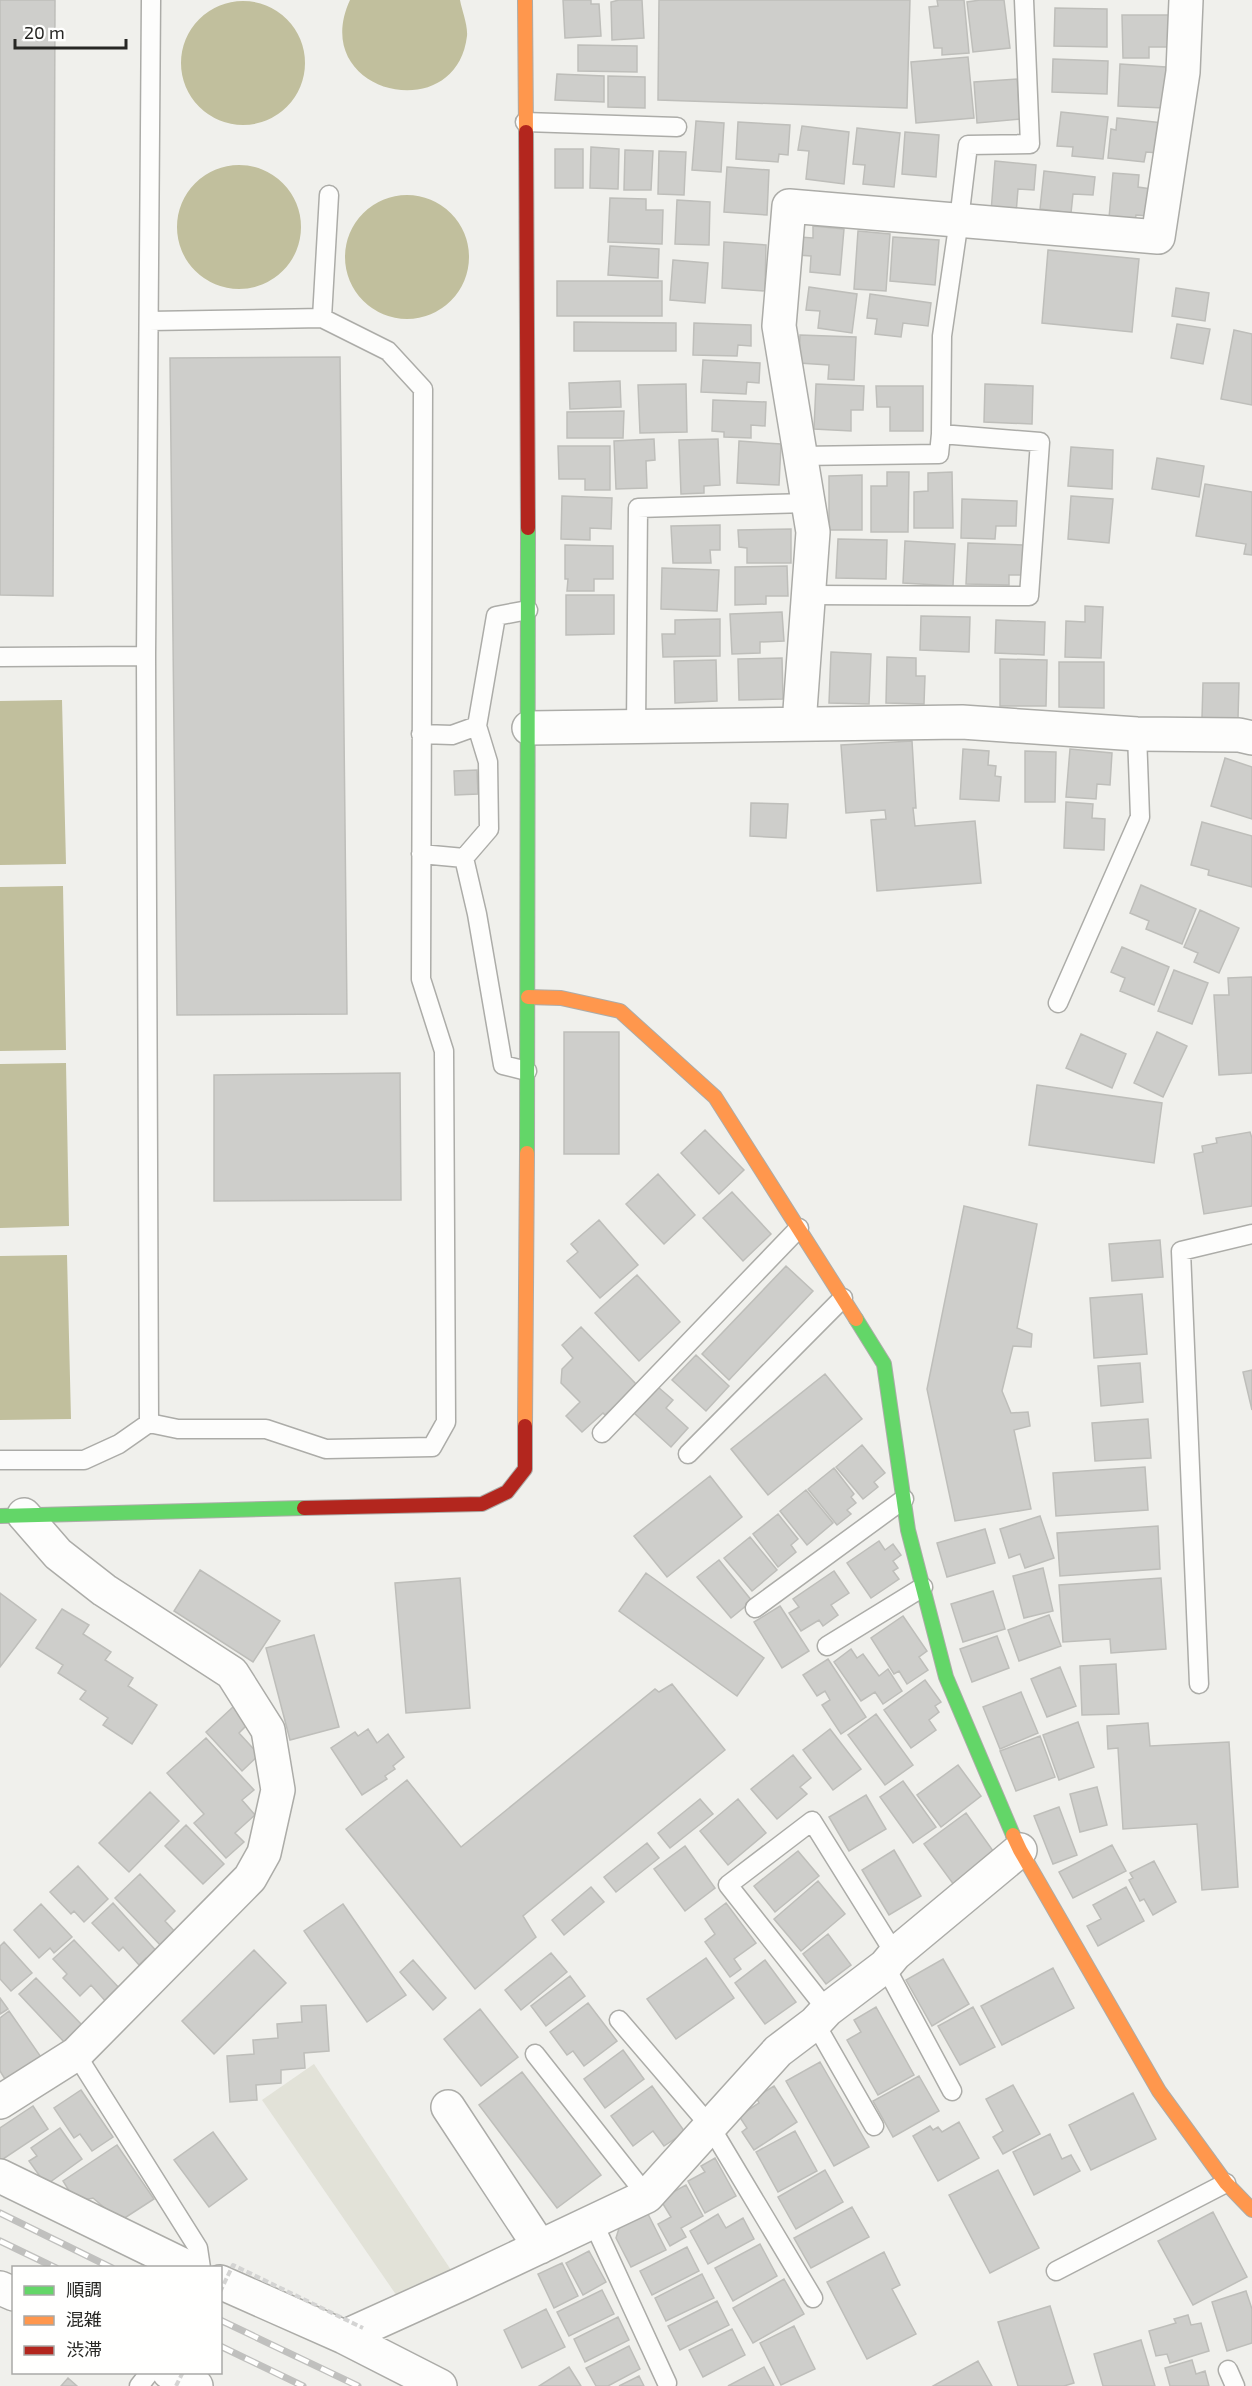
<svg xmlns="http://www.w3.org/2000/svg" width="1252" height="2386" viewBox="0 0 1252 2386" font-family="'Exo 2','Noto Sans JP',sans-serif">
	<rect width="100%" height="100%" fill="#f0f0ec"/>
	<path fill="#e2e2d8" d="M314 2064 455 2276 399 2299 262 2100Z"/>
	<path fill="#c1bf9d" d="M350 0H460C462 11 468 25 467 36 456 129 307 93 350 0Z
		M181 63a62 62 0 1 1 124 0a62 62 0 1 1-124 0Z
		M177 227a62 62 0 1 1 124 0a62 62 0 1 1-124 0Z
		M345 257a62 62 0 1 1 124 0a62 62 0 1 1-124 0Z
		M62 700 66 864 0 865V701Z
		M63 886 66 1050 0 1051V887Z
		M66 1063 69 1226 0 1228V1064Z
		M67 1255 71 1419 0 1420V1256Z"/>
	<path fill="#cececb" stroke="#bebeba" stroke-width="1.5" d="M0 0H55L53 596 0 595Z
		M563 0H591V4H599L601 36 565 38Z
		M619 0H642L644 38 612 40 611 2Z
		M659 0H910L907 108 658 100Z
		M937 0H964L969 53 942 55V48H934L929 7 938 6Z
		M980 0H1004L1010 48 973 52 967 2Z
		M1055 8 1107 9V47L1054 46Z
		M1122 15H1173V47H1149V58H1123Z
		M578 45 637 46V72L578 71Z
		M968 57 974 118 916 123 911 62Z
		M1053 59 1108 61 1107 94 1052 92Z
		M1120 64 1166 67 1164 108 1118 106Z
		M557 74 604 76V102L555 100Z
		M608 76 645 77V108L608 107Z
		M1017 79 1020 119 977 123 974 82Z
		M1061 112 1108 117 1103 159 1072 156 1073 147 1057 146Z
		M1117 118 1163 123 1159 153 1146 152 1144 162 1108 158 1111 129 1116 130Z
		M696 121 724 123 721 172 692 170Z
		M738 122 790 125 788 155 779 154 778 162 736 159Z
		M802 126 849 132 844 184 806 179 809 151 798 150Z
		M857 128 900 133 894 187 863 184 865 165 853 164Z
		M905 132 939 135 936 177 902 174Z
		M591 147 619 149 618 189 590 188Z
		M555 149H583V188H555Z
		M625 150 653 151 651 190H624Z
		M659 151 686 152 684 195 658 194Z
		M995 161 1036 165 1034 190 1018 189 1016 214 991 212Z
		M727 167 769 170 767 215 724 212Z
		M1044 171 1095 177 1093 195 1073 194 1071 213 1040 209Z
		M1113 173 1139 175 1138 187 1151 189 1149 216 1136 215 1135 220 1109 218Z
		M610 198 646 199V210H663L662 244 608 242Z
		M677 200 710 202 709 245 675 244Z
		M813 226 844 229 840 275 810 272 811 256 798 255 800 237 813 238Z
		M858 231 890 234 886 291 854 289Z
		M893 237 939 240 935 285 890 281Z
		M724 242 766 245 765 291 722 288Z
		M610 246 659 249 658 278 608 275Z
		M1048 250 1139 259 1132 332 1042 323Z
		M673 260 708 263 705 303 670 300Z
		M557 281H662V316H557Z
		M809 287 857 294 852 333 818 328 820 311 806 310Z
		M1176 288 1209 293 1205 321 1172 316Z
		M870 294 931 303 928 326 903 323 901 337 875 334 877 319 867 318Z
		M574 322 676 323V351H574Z
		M694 323 751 325V346L738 345 737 356 693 355Z
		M1177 324 1210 329 1203 364 1171 358Z
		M1234 330 1252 334V405L1221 399Z
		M800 335 856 337 854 380 828 379 829 365 799 363Z
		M340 357 347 1014 177 1015 170 358Z
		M703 360 760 363 759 383 747 382 746 394 701 392Z
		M620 381 621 407 570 409 569 383Z
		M686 384 687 432 640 433 638 385Z
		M816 384 864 386 863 410H851V431L814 429Z
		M985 384 1033 386 1032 424 984 422Z
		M876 386H923V431H890V407H877Z
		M713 400 766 402 765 426 751 425V438L724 437V432L712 431Z
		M624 411 623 438H567V412Z
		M654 439 655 460 646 461 647 488 616 489 614 441Z
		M718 439 720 485 704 486V493L681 494 679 440Z
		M739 441 781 444 779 485 737 483Z
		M558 446H610V490H585V479H559Z
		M1071 447 1113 450 1112 489 1068 486Z
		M1157 458 1204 466 1199 497 1152 489Z
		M887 472H909L908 532H871V486H887Z
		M952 472 953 528H914V492L928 491V473Z
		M862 475V530H829V476Z
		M1205 484 1252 492V555L1244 554 1246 544 1196 536Z
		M562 496 612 498 611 529 590 528V540L561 539Z
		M1071 496 1113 499 1109 543 1068 539Z
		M962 499 1017 501 1016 526H996L995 539 961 538Z
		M720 525V550H710L711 563H673L671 526Z
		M791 529V563H747V548L739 547 738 530Z
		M838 539 887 540 886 579 836 578Z
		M905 541 955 544 953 586 903 583Z
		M968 543 1023 545 1022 575H1009V585L966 584Z
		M565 545 613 546V579H594V591H567L568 579H565Z
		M787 566 788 596H766V604L735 605V567Z
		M662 568 719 570 717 611 661 609Z
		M566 595H614V634L566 635Z
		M1085 606 1103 607 1101 658 1065 657 1066 621 1085 622Z
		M782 612 784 641 760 642V653L732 654 730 614Z
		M921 616 970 617 969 652 920 650Z
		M720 619V656L663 657 662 634H675V620Z
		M996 620 1045 622 1044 655 995 653Z
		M831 652 871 654 869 704 829 703Z
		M887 657 916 658V676H925L924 704 886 703Z
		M782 658 783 699 739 700 738 659Z
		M1000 659 1047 660 1046 706H1000Z
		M716 660 717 701 675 703 674 661Z
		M1059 662H1104V708L1059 707Z
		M1203 683H1239L1238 718H1202Z
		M912 741 916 808H913L915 826 975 821 981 883 877 891 871 820 886 819 885 810 846 813 841 745Z
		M963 749 989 751 988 765 996 766 995 776 1001 777 999 801 960 799Z
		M1070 749 1112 753 1110 785 1097 784 1096 799 1066 797Z
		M1025 751 1056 752 1055 802H1025Z
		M1225 758 1252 767V819L1211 806Z
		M477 770 478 794 455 795 454 771Z
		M1066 802 1093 804 1092 818 1105 819 1104 850 1064 848Z
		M751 803 788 804 786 838 750 836Z
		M1202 822 1252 836V887L1208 875 1209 870 1191 865Z
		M1141 885 1196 909 1182 944 1146 929 1149 921 1130 913Z
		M1200 910 1239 928 1219 973 1194 962 1198 953 1184 947Z
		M1122 947 1169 967 1154 1005 1120 991 1125 978 1111 972Z
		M1174 970 1208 983 1192 1024 1158 1011Z
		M1252 977V1073L1219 1075 1214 995H1229L1228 978Z
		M564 1032H619V1154H564Z
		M1157 1032 1187 1046 1163 1097 1134 1083Z
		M1081 1034 1126 1054 1112 1088 1066 1068Z
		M400 1073 401 1200 214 1201V1075Z
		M1037 1085 1162 1103 1154 1163 1029 1145Z
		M705 1130 744 1170 719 1194 681 1153Z
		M1250 1132 1252 1138V1206L1204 1214 1194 1154 1203 1152 1202 1146 1217 1143 1216 1138Z
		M658 1174 695 1215 664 1244 626 1204Z
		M732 1192 771 1234 743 1261 703 1218Z
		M964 1206 1037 1224 1017 1328 1032 1334 1031 1347 1013 1346 1002 1391 1011 1413 1028 1412 1030 1426 1014 1430 1031 1509 955 1521 927 1389Z
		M599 1220 638 1265 600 1298 567 1261 578 1252 571 1244Z
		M1160 1240 1163 1277 1112 1281 1109 1244Z
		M786 1266 813 1291 729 1380 702 1354Z
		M637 1275 680 1322 639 1361 595 1313Z
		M1142 1294 1147 1354 1094 1358 1090 1298Z
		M581 1327 637 1385 605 1415 603 1413 582 1432 566 1416 580 1402 561 1383 562 1369 573 1358 562 1345Z
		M696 1355 729 1386 706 1411 672 1380Z
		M1140 1363 1143 1402 1101 1406 1098 1366Z
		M1252 1370V1410L1243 1372Z
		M825 1374 862 1419 768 1495 731 1449Z
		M658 1387 673 1400 666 1408 688 1428 671 1447 634 1413Z
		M1148 1419 1151 1458 1095 1461 1092 1423Z
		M862 1445 885 1473 874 1482 878 1487 863 1499 836 1467Z
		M1145 1467 1148 1510 1056 1516 1053 1473Z
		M834 1468 854 1494 851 1497 856 1503 847 1510 851 1514 837 1525 808 1489Z
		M710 1476 742 1517 667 1577 634 1536Z
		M806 1490 833 1523 807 1545 780 1511Z
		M778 1514 798 1539 791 1545 796 1552 778 1567 753 1534Z
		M1040 1516 1054 1558 1025 1568 1020 1554 1009 1558 1000 1529Z
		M1158 1526 1160 1569 1060 1576 1057 1533Z
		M985 1529 995 1563 947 1577 937 1543Z
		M750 1537 777 1570 752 1591 724 1558Z
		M879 1541 885 1550 893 1544 901 1555 893 1561 898 1568 893 1571 899 1579 871 1598 847 1563Z
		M719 1560 752 1601 731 1618 697 1577Z
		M1043 1568 1053 1611 1024 1618 1013 1576Z
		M200 1570 280 1621 253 1662 174 1611Z
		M834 1571 849 1593 831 1605 838 1615 823 1626 819 1620 801 1631 789 1613 799 1607 793 1599Z
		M646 1573 764 1658 737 1696 619 1611Z
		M460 1578 470 1708 406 1713 395 1583Z
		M1161 1578 1166 1649 1111 1653 1110 1639 1063 1642 1059 1585Z
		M993 1591 1005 1629 963 1642 951 1604Z
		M0 1593 36 1620 0 1667Z
		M780 1606 809 1651 782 1668 754 1622Z
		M62 1609 89 1625 83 1634 111 1652 105 1660 133 1678 128 1686 157 1705 132 1744 103 1725 108 1718 80 1699 86 1691 58 1673 63 1665 36 1648Z
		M1049 1615 1061 1646 1019 1661 1008 1630Z
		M903 1616 927 1651 919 1657 928 1670 907 1684 899 1671 894 1674 871 1638Z
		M314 1635 339 1727 290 1740 266 1648Z
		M997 1636 1009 1668 972 1682 960 1649Z
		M851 1649 857 1658 863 1654 879 1676 888 1669 902 1691 883 1704 875 1692 861 1701 834 1662Z
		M828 1659 866 1717 841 1734 822 1705 830 1700 825 1691 817 1696 803 1675Z
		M1116 1664 1119 1714 1082 1715 1080 1666Z
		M1060 1667 1076 1706 1047 1717 1031 1679Z
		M925 1680 941 1702 935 1706 939 1712 929 1720 936 1730 911 1748 884 1710Z
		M672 1684 725 1750 523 1916 536 1937 475 1989 346 1829 407 1780 461 1847 655 1689 659 1692Z
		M1021 1692 1038 1733 1000 1749 983 1707Z
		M234 1706 249 1723 239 1733 259 1755 242 1771 206 1732Z
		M876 1714 913 1765 885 1785 848 1735Z
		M1078 1722 1094 1767 1059 1780 1043 1735Z
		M1148 1723 1150 1746 1229 1742 1238 1887 1202 1890 1197 1824 1123 1829 1118 1748 1108 1749 1107 1726Z
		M368 1729 377 1743 388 1734 404 1757 393 1766 395 1769 385 1776 387 1779 362 1795 331 1748 355 1732 358 1736Z
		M830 1729 861 1769 833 1790 803 1750Z
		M1040 1736 1055 1777 1016 1791 1000 1751Z
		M206 1738 254 1790 242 1800 255 1815 235 1833 244 1842 226 1858 194 1823 204 1814 167 1773Z
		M793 1755 811 1778 800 1787 807 1794 777 1819 751 1789Z
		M958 1765 981 1796 941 1827 917 1795Z
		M903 1781 936 1827 913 1843 880 1797Z
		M1097 1787 1107 1825 1080 1832 1070 1794Z
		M150 1792 179 1821 129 1872 99 1843Z
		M866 1795 886 1829 849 1851 829 1817Z
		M700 1799 713 1814 670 1848 658 1833Z
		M738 1799 766 1833 728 1865 700 1831Z
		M1059 1807 1077 1855 1053 1864 1034 1816Z
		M966 1813 996 1855 954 1885 924 1844Z
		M186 1825 224 1864 203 1884 165 1846Z
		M647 1843 659 1858 616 1892 604 1877Z
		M1112 1845 1126 1871 1073 1898 1059 1872Z
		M685 1846 715 1888 685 1911 654 1869Z
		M894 1850 921 1896 889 1915 862 1870Z
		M798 1851 819 1876 775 1912 754 1886Z
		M1154 1861 1176 1902 1153 1915 1144 1899 1140 1901 1129 1880 1133 1878 1130 1873Z
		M78 1866 108 1899 84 1922 74 1911 71 1914 50 1892Z
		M140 1874 175 1911 165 1921 177 1934 163 1948 115 1898Z
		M818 1881 845 1914 801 1951 774 1919Z
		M591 1887 604 1902 564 1935 552 1920Z
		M1126 1887 1144 1921 1098 1946 1087 1926 1101 1919 1093 1905Z
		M113 1903 159 1954 150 1963 146 1958 139 1965 123 1947 119 1951 92 1923Z
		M726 1903 756 1943 734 1959 741 1969 730 1977 705 1942 715 1934 705 1919Z
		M41 1904 72 1937 54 1953 50 1948 39 1958 14 1930Z
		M343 1904 406 1995 367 2022 304 1931Z
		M828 1934 851 1965 826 1984 803 1954Z
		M74 1940 122 1991 108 2004 91 1985 80 1996 63 1978 67 1974 53 1959Z
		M4 1942 32 1973 11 1991 0 1979V1946Z
		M254 1950 286 1983 214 2054 182 2021Z
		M551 1953 567 1972 521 2010 505 1990Z
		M706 1958 734 1998 676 2039 647 1999Z
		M943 1959 969 2004 932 2026 906 1980Z
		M413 1960 446 1998 433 2010 400 1972Z
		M765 1960 796 2002 765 2024 735 1983Z
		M1053 1968 1074 2008 1002 2045 981 2006Z
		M570 1976 585 1996 546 2026 531 2006Z
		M36 1978 83 2026 65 2043 19 1994Z
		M0 1998 8 2009 0 2014Z
		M588 2003 617 2041 584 2066 573 2051 567 2055 550 2032Z
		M326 2005 329 2051 304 2053 305 2068 281 2070V2083L256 2085 257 2100 230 2102 227 2056 254 2054 253 2040 278 2038 277 2024 302 2022 301 2006Z
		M876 2007 914 2075 878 2095 847 2040 861 2032 854 2020Z
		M973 2007 995 2047 960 2065 938 2026Z
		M480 2009 518 2057 481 2086 444 2039Z
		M9 2011 43 2060 8 2084 0 2071V2018Z
		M623 2050 644 2079 605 2108 584 2079Z
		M820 2062 869 2147 834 2166 786 2081Z
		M522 2072 601 2175 557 2208 479 2105Z
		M919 2076 939 2111 893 2137 873 2101Z
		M1013 2085 1040 2134 1003 2154 993 2137 1003 2131 986 2099Z
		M652 2086 685 2132 664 2146 653 2131 633 2146 611 2116Z
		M774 2086 797 2122 754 2150 742 2132 747 2128 739 2116 759 2103 756 2097Z
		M81 2090 113 2137 92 2151 80 2134 74 2138 54 2108Z
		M1133 2093 1156 2139 1091 2170 1069 2125Z
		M33 2106 48 2129 0 2161V2128Z
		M959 2122 979 2158 938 2181 913 2136 930 2126 933 2130 938 2127 942 2132Z
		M60 2128 82 2159 46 2185 29 2161 37 2156 31 2148Z
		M795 2131 817 2171 778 2192 756 2152Z
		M213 2132 247 2179 209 2207 174 2160Z
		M1050 2134 1062 2159 1071 2155 1080 2171 1034 2195 1013 2152Z
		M117 2145 154 2199 120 2221 93 2198 76 2202 63 2181Z
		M715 2158 736 2196 705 2213 688 2181 705 2172 701 2166Z
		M825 2170 843 2202 796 2229 778 2197Z
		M998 2170 1039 2248 990 2273 949 2195Z
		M686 2185 703 2216 681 2228 686 2237 670 2246 658 2224 671 2217 660 2199Z
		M852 2207 869 2237 811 2268 794 2238Z
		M647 2212 666 2250 631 2267 616 2238 620 2225Z
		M1213 2212 1247 2277 1193 2305 1158 2241Z
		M718 2214 726 2228 743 2218 754 2239 708 2264 690 2231Z
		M760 2244 777 2276 733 2301 715 2268Z
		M687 2247 699 2271 652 2295 640 2271Z
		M589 2251 606 2282 583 2295 566 2263Z
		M884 2252 900 2285 892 2289 916 2334 867 2359 827 2282Z
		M562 2263 578 2296 554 2308 538 2274Z
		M702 2274 714 2298 666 2321 655 2298Z
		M784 2279 804 2314 753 2343 733 2308Z
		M602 2290 614 2314 569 2336 557 2312Z
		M1246 2291 1252 2309V2343L1227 2351 1212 2302Z
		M717 2301 729 2325 680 2350 668 2326Z
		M1050 2306 1074 2383 1064 2386H1018L998 2322Z
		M546 2309 565 2347 522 2368 504 2330Z
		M1188 2315 1191 2325 1201 2323 1209 2351 1170 2363 1167 2354 1156 2356 1149 2331 1176 2323 1174 2319Z
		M618 2317 629 2340 585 2362 574 2339Z
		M794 2326 815 2369 781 2385 760 2343Z
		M732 2329 745 2355 703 2377 689 2350Z
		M1141 2340 1155 2386H1103L1094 2354Z
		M629 2346 640 2369 608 2386H596L586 2368Z
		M1192 2360 1196 2374 1205 2371 1209 2386H1170L1165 2368Z
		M978 2361 992 2386H933Z
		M569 2367 581 2386H539Z
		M764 2367 774 2386H728Z
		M639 2376 644 2386H619Z
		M68 2378 77 2386H61Z"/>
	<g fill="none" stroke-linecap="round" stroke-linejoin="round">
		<defs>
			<path id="lane" d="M525 122 677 127
				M149 321 322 318 329 195
				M800 456 939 454 941 434 942 336 959 220 968 145 1030 144 1024 0
				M809 595 1029 596 1040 442 941 434
				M0 657 146 656
				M636 727 638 508 808 503
				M421 734 452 735 477 726 496 616 528 610
				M421 854 464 858 477 914 503 1065 527 1071
				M464 858 489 829 488 762 477 726
				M1058 1003 1140 817 1137 734
				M149 1423 178 1429H266L326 1449 432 1447 446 1422 444 1051 421 979 423 389 388 351 322 318
				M602 1433 799 1228
				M688 1454 843 1298
				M0 1460H84L119 1444 149 1423 146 656 151 0
				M755 1608 904 1499
				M827 1646 923 1587
				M1199 1684 1181 1251 1252 1234
				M885 1966 952 2091
				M827 2010 728 1885 812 1821 895 1954
				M619 2020 710 2126 813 2298
				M815 2023 874 2126
				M76 2054 198 2248 201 2268
				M535 2054 647 2196
				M593 2222 667 2383
				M1056 2271 1226 2183
				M1228 2370 1235 2386
				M139 2386 150 2372"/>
			<path id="street" d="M799 724 813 532 779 326 789 206 1158 237 1183 72 1186 0
				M529 728 962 722 1137 734 1239 735 1252 738
				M0 2102 76 2054 250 1878 264 1853 278 1790 268 1730 232 1673 104 1590 58 1554 24 1515
				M448 2107 540 2247
				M0 2176 189 2268
				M220 2282 344 2337 440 2386
				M0 2288 14 2294
				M344 2337 461 2284 647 2196 778 2051 815 2023 827 2010 885 1966 895 1954 1020 1850
				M169 2372 196 2386"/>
			<path id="fast" d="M527 1153 528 528
				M856 1319 884 1364 908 1530 946 1677 1013 1835
				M0 1516 304 1508"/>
			<path id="slow" d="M525 0 526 132
				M528 997 561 998 620 1011 715 1097 856 1319
				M525 1426 527 1153
				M1013 1835 1020 1850 1159 2091 1226 2183 1252 2210"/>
			<path id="jam" d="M526 132 528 528
				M304 1508 482 1504 507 1492 525 1469V1426"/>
		</defs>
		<use href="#lane" stroke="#acaca8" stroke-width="21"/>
		<use href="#street" stroke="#acaca8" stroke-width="36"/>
		<use href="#fast" stroke="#acaca8" stroke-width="16"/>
		<use href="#slow" stroke="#acaca8" stroke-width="16"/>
		<use href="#jam" stroke="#acaca8" stroke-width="16"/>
		<use href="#lane" stroke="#fdfdfc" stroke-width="18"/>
		<use href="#street" stroke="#fdfdfc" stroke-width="33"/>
		<use href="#fast" stroke="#63d668" stroke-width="14"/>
		<use href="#slow" stroke="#ff974d" stroke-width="14"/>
		<use href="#jam" stroke="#b3261e" stroke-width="14"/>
		<defs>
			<path id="rail" d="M0 2213 112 2268
				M0 2241 56 2268
				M220 2320 358 2386
				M220 2346 303 2386"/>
		</defs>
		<use href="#rail" stroke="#c0c0be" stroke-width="7"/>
		<use href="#rail" stroke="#fffffe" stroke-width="4.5" stroke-dasharray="14" stroke-linecap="butt"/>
		<path stroke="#d4d4d3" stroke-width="4" stroke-dasharray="6 3" stroke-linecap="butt" d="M220 2292 233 2265 363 2328
			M176 2386 183 2372"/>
	</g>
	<rect x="12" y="2266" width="210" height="108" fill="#fffffe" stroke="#a9a9a7" stroke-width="1.5"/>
	<rect x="24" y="2286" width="30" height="9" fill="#63d668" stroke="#a9a9a7" stroke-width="1.5"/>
	<text x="66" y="2296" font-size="18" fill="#272724">順調</text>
	<rect x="24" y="2316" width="30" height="9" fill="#ff974d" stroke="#a9a9a7" stroke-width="1.5"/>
	<text x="66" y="2326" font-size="18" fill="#272724">混雑</text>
	<rect x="24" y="2346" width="30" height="9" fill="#b3261e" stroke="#a9a9a7" stroke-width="1.5"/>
	<text x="66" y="2356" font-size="18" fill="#272724">渋滞</text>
	<path d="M15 39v9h111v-9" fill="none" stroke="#272724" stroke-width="3"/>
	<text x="24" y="39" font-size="18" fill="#272724" stroke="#fffffe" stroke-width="4.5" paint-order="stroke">20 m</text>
</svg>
